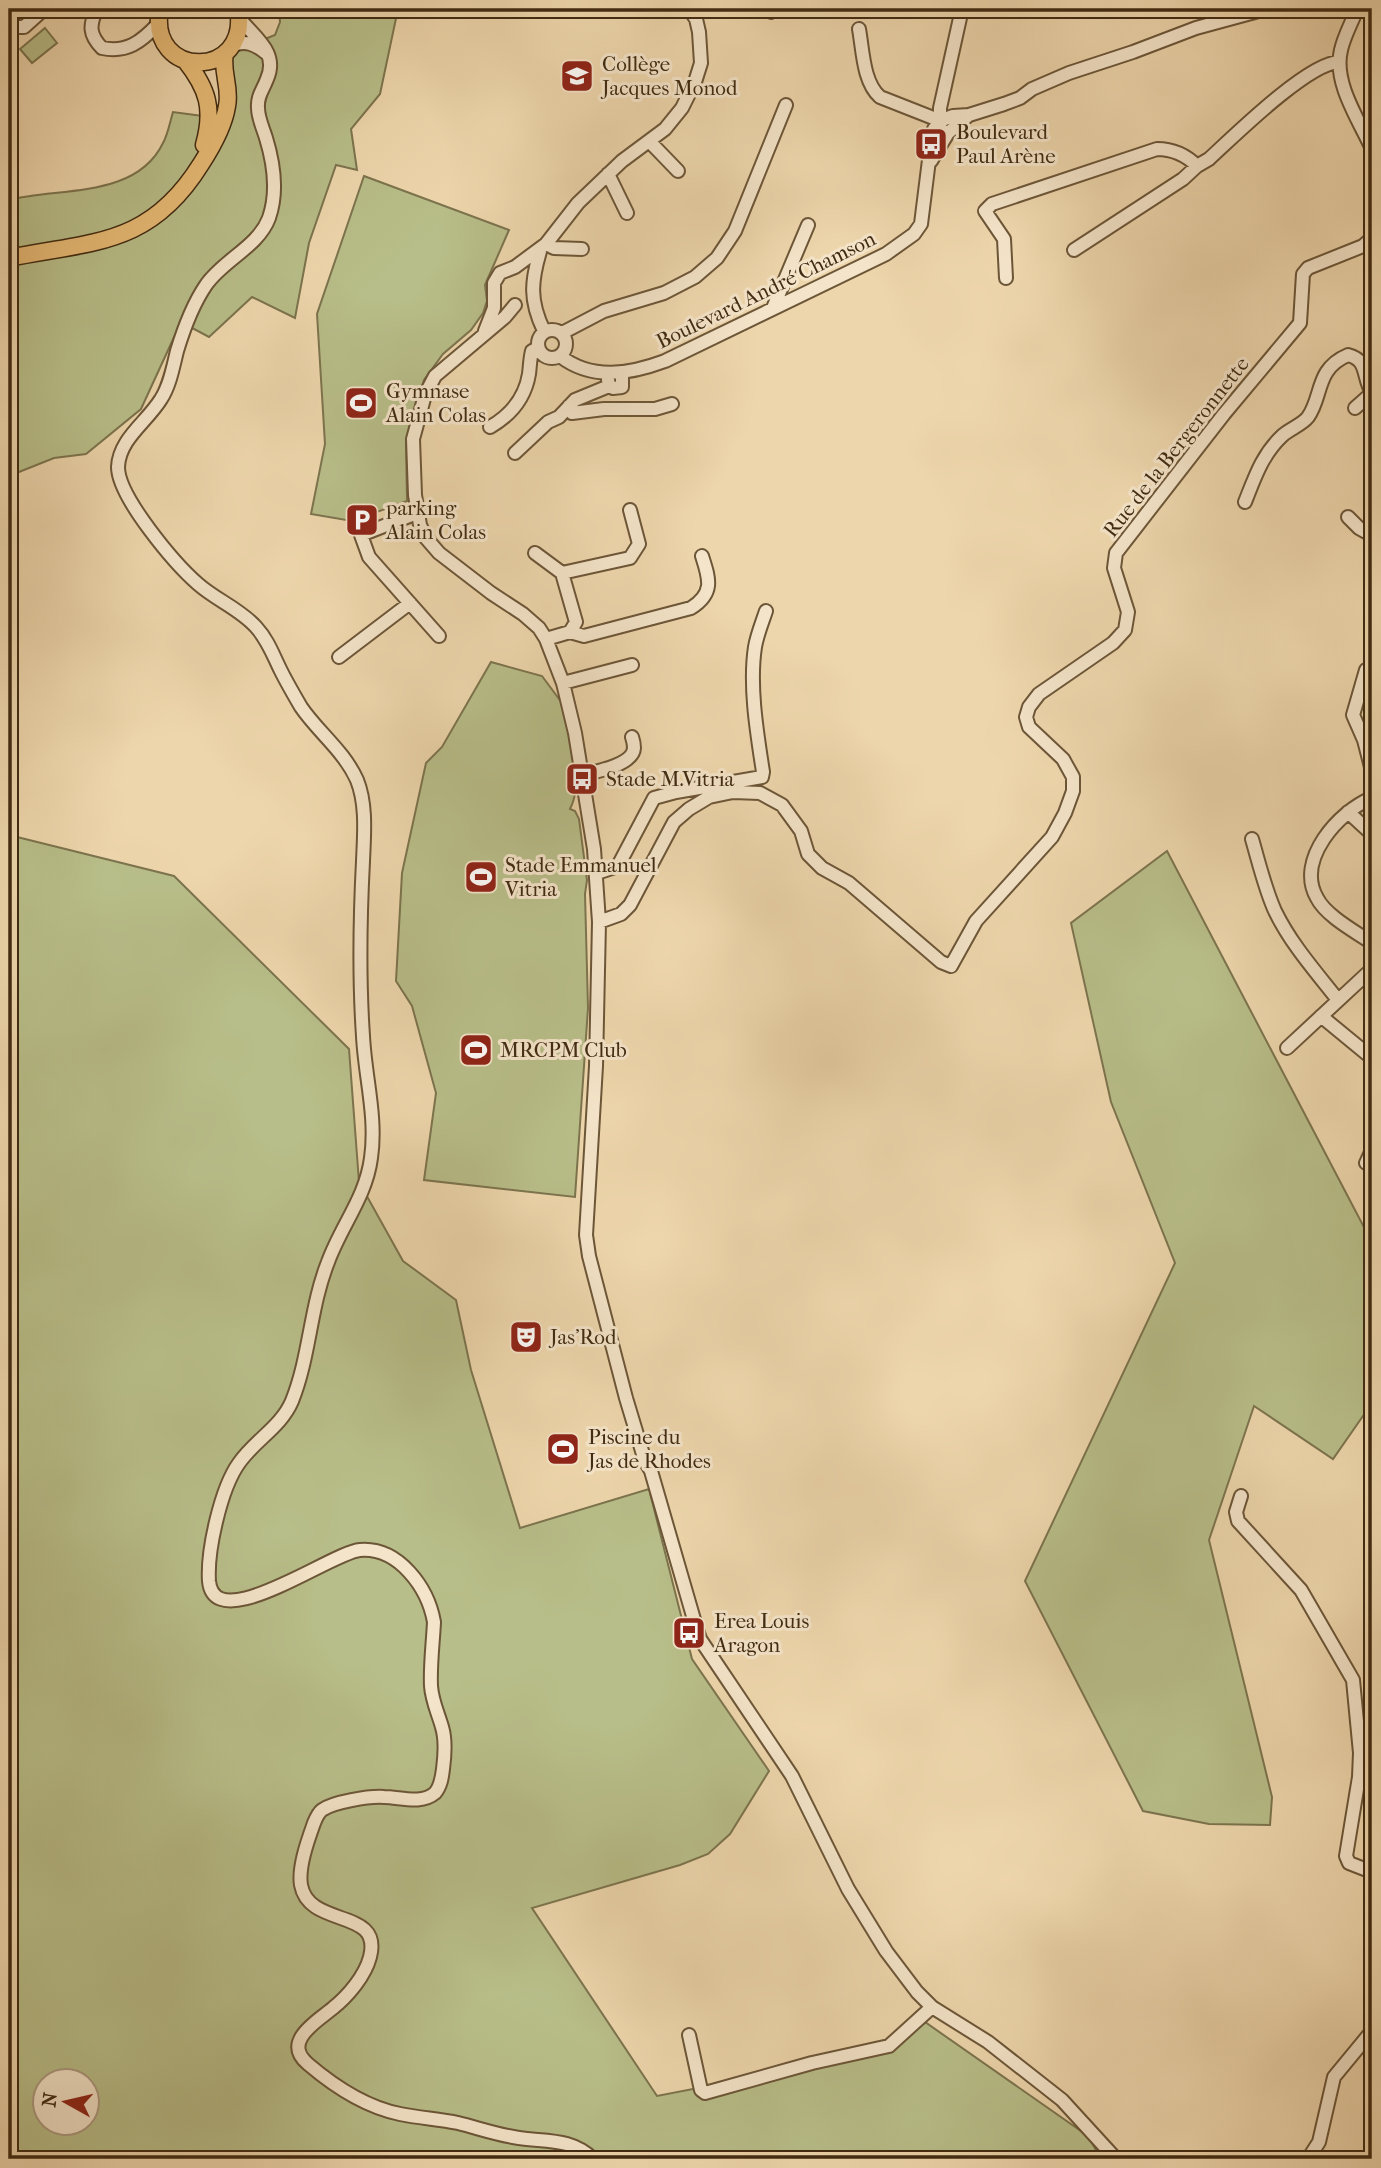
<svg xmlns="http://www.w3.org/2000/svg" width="1381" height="2168" viewBox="0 0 1381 2168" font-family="'IM FELL French Canon',serif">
	<rect width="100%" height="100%" fill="#eed6ac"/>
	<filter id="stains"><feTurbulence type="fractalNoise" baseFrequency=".00286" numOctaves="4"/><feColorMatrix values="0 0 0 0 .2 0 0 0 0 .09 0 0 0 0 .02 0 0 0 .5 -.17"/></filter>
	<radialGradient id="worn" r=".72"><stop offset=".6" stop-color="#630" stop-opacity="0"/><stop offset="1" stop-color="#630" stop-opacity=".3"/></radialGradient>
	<path fill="#b8be89" stroke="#7c744e" stroke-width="2" fill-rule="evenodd" d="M279 9H398L380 94 351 129 357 170 336 165 309 243 295 318 252 297 209 337 181 322 141 409 86 454 54 458 9 476V200C59 187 136 199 163 143 168 134 170 122 173 112L226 119 232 52 275 35 280 22Z
		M45 28 57 43 32 63 20 49Z
		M364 176 509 230 485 285 487 301 483 313 471 330 443 354 424 380 406 442 407 501 352 521 311 514 325 444 317 314Z
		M491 662 542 676 562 703 575 761C570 781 581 786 570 809L575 811 579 819 587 880 585 894 588 1008 575 1197 424 1180 436 1093 412 1006 396 981 402 873 426 763 442 747Z
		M9 835 174 876 349 1049 359 1182 403 1261 456 1300 471 1370 520 1528 649 1489 692 1659 769 1771 730 1834 708 1854 680 1865 532 1908 657 2096 750 2078 898 2038 925 2022 1088 2136 1101 2159H9ZM46 2080H88V2122H46Z
		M1167 851 1367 1233 1372 1225V1403L1333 1459 1254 1406 1209 1540 1272 1797 1270 1825 1209 1824 1143 1811 1025 1581 1175 1263 1111 1102 1071 923Z"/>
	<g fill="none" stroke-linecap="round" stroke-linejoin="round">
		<defs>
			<path id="minor" d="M97 9C89 25 89 35 102 48 127 53 141 42 158 24
				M766 9 771 12
				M1357 9C1352 22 1344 36 1341 50 1333 83 1359 120 1372 149
				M240 19C254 37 279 52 267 79 263 90 257 96 258 108 258 118 263 128 266 138 274 164 278 192 269 218 258 247 223 260 206 285 193 304 184 328 177 351 173 367 170 385 161 399 147 422 119 439 118 467 118 497 175 564 198 584 216 600 240 609 256 627 268 640 273 655 281 671 287 683 294 695 301 707 318 732 344 751 357 780 367 805 364 835 363 861 360 919 359 978 363 1036 365 1077 377 1117 371 1158 366 1197 341 1226 328 1262 310 1307 310 1356 292 1401 281 1427 255 1440 239 1463 221 1488 207 1550 209 1581 214 1638 332 1552 360 1550 399 1547 428 1588 434 1622 433 1643 430 1665 431 1686 432 1701 438 1713 442 1727 446 1740 445 1754 443 1769 442 1777 441 1786 435 1793 421 1805 400 1797 384 1797 369 1796 333 1802 322 1810 318 1813 316 1818 314 1823 308 1840 298 1867 301 1885 309 1929 383 1907 370 1957 365 1976 348 1996 333 2008 318 2021 281 2041 308 2064 335 2087 365 2107 400 2114 419 2118 439 2119 458 2123 478 2128 498 2135 519 2138 547 2142 571 2138 593 2159
				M9 20 17 27H24L44 9
				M859 29C863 51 863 82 880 97L941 121
				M232 46C245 39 256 45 266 53
				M948 133 940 129V108L962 9
				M649 141 678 171
				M931 161 948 133 969 115
				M608 174 627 213
				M546 244 554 248 582 249
				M541 248C531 281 529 300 544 331
				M1074 250 1183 179 1197 166 1209 159C1234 136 1308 63 1339 62
				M1006 278 1004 239 985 211 992 204 1157 149C1173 149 1186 155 1197 166
				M515 305 505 317 435 376 425 395 413 439 415 495 420 525 426 538 439 553 491 593 523 614 539 628 546 639 563 683 575 733 594 849 599 922 596 1066 586 1235 589 1256 626 1398 645 1461 651 1471 695 1623 700 1639 792 1776 848 1889 886 1951 917 1992 932 2007 988 2042 1062 2100 1116 2159
				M773 308 808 225
				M538 344a14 14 0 1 1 28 0a14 14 0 1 1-28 0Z
				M485 331 494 308V283L500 273 515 267 546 244 578 203 622 161 665 129 682 108 695 82 701 63 699 32 696 19 689 9
				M562 333 604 311 664 293 695 277 717 258 735 231 786 105
				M560 356C592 381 630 374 665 361L886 254 914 234 921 224 931 144 934 129 942 120 953 116 969 115 1004 104 1020 98 1032 89 1069 73 1133 52 1196 28 1266 9
				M608 380 609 386 613 388 622 387V372
				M569 406 572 413 604 409H655L672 404
				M1355 408 1372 393
				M490 427C511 415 525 398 529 374 530 366 530 359 532 351L538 348
				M515 453 548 422 559 417 575 400 609 386
				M1245 502C1255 477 1262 455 1282 436 1289 429 1302 425 1308 417 1323 396 1315 369 1348 355 1369 360 1362 378 1372 392
				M417 513 361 535 369 557 439 636
				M1348 517 1359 528 1366 532 1372 529
				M535 553 562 573 576 622 570 632 546 639
				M562 573 630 558 639 544 630 510
				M570 632 584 636 691 608C715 593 709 578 702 556
				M339 657 410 603
				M1372 668 1366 670 1353 715 1364 740 1372 771
				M563 683 632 665
				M582 775C595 772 633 765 634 748 634 744 633 740 632 737
				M1372 798C1339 811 1295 860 1317 898 1326 916 1356 932 1372 943
				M1348 812 1372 834
				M1252 839C1259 863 1265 889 1275 911 1291 944 1316 972 1338 1000
				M597 873 618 866 654 798 676 792 762 777 763 772C757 733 749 686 755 647 757 635 762 623 766 611
				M599 922 621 914 630 905 674 822 689 809 709 797 733 792 760 793 782 805 801 831 808 854 822 868 849 883 941 962 951 966 976 921 1052 837 1065 813 1073 791V777L1063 759 1029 727 1026 717 1029 707 1039 694 1113 643 1125 630 1128 612 1114 568 1116 553 1224 414 1300 323 1303 274 1308 268 1363 246 1372 238
				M1321 1016 1372 1058
				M1287 1048 1372 969
				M1366 1163 1372 1150
				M1241 1496 1236 1512 1238 1521 1301 1590 1353 1680 1360 1753 1359 1777 1346 1856 1349 1863 1372 1872
				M689 2035 701 2090 705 2093 812 2063 889 2046 932 2007
				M1308 2159 1319 2142 1334 2077 1372 2031"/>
			<path id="major" d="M160 9C147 80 251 80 238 9
				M185 60C208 89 214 109 204 145
				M9 258C94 241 150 246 201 164 212 147 224 126 227 106 231 87 221 72 225 53"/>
		</defs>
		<use href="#minor" stroke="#6c5638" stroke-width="16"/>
		<use href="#major" stroke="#412b12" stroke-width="19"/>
		<use href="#minor" stroke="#f4e4c9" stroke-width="12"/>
		<use href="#major" stroke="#e7bb76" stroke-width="16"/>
	</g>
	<defs>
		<symbol id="school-square" viewBox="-11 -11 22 22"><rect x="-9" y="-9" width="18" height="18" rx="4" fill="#8f2418" stroke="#f4e4c9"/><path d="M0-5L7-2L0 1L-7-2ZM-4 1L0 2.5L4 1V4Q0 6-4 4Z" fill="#fff"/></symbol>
		<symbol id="bus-square" viewBox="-11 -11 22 22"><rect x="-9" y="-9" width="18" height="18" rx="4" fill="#8f2418" stroke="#f4e4c9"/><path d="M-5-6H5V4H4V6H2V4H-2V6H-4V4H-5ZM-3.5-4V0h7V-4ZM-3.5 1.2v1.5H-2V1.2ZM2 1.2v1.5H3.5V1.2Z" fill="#fff"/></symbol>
		<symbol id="stadium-square" viewBox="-11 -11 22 22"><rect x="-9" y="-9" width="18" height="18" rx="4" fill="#8f2418" stroke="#f4e4c9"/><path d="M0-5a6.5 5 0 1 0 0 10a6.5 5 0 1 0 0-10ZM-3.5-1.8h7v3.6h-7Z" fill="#fff"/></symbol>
		<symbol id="parking-square" viewBox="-11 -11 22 22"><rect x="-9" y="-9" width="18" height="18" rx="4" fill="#8f2418" stroke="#f4e4c9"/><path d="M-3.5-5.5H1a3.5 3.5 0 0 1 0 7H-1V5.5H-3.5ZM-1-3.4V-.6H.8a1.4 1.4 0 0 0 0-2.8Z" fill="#fff"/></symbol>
		<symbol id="theatre-square" viewBox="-11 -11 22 22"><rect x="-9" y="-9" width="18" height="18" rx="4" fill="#8f2418" stroke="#f4e4c9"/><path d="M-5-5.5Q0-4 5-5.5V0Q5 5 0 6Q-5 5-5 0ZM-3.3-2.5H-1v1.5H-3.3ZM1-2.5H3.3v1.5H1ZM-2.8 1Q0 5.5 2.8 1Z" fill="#fff"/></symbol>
	</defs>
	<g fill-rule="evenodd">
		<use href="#school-square" x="558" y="57" width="38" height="38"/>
		<use href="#bus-square" x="912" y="125" width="38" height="38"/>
		<use href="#stadium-square" x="342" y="384" width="38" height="38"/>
		<use href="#parking-square" x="343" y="501" width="38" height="38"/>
		<use href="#bus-square" x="563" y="760" width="38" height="38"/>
		<use href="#stadium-square" x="462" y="858" width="38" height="38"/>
		<use href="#stadium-square" x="457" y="1031" width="38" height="38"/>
		<use href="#theatre-square" x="507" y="1318" width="38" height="38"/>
		<use href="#stadium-square" x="544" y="1430" width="38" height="38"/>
		<use href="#bus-square" x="670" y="1614" width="38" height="38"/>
	</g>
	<g text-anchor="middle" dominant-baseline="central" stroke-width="6" stroke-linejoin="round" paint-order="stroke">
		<g font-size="21" fill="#412b12" stroke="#f4e4c9" text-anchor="start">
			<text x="602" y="64">Collège<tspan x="602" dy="24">Jacques Monod</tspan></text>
			<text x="956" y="132">Boulevard<tspan x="956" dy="24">Paul Arène</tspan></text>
			<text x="386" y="391">Gymnase<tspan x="386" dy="24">Alain Colas</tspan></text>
			<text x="386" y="508">parking<tspan x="386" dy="24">Alain Colas</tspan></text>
			<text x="606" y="779">Stade M.Vitria</text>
			<text x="505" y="865">Stade Emmanuel<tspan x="505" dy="24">Vitria</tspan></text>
			<text x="500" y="1050">MRCPM Club</text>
			<text x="550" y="1337">Jas'Rod</text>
			<text x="588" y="1437">Piscine du<tspan x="588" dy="24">Jas de Rhodes</tspan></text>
			<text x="714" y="1621">Erea Louis<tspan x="714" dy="24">Aragon</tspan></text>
		</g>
		<g font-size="21" fill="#412b12" stroke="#f4e4c9">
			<text transform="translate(766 290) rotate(-26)">Boulevard André Chamson</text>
			<text transform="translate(1176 447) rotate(-52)">Rue de la Bergeronnette</text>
		</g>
	</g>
	<rect width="1381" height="2168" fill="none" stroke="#eed6ac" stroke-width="35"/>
	<rect x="10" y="10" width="1360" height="2147" fill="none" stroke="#412b12" stroke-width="3.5"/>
	<rect x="18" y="18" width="1346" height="2133" fill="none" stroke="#412b12" stroke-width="2"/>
	<g transform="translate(66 2102) rotate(278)"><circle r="33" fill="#f4e4c9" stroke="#ac9a80" stroke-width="2"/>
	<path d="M0-5L12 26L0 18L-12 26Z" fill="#8f2418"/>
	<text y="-10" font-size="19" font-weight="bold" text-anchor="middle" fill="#412b12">N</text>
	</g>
	<rect width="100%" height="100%" filter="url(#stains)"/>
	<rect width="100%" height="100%" fill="url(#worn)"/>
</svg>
